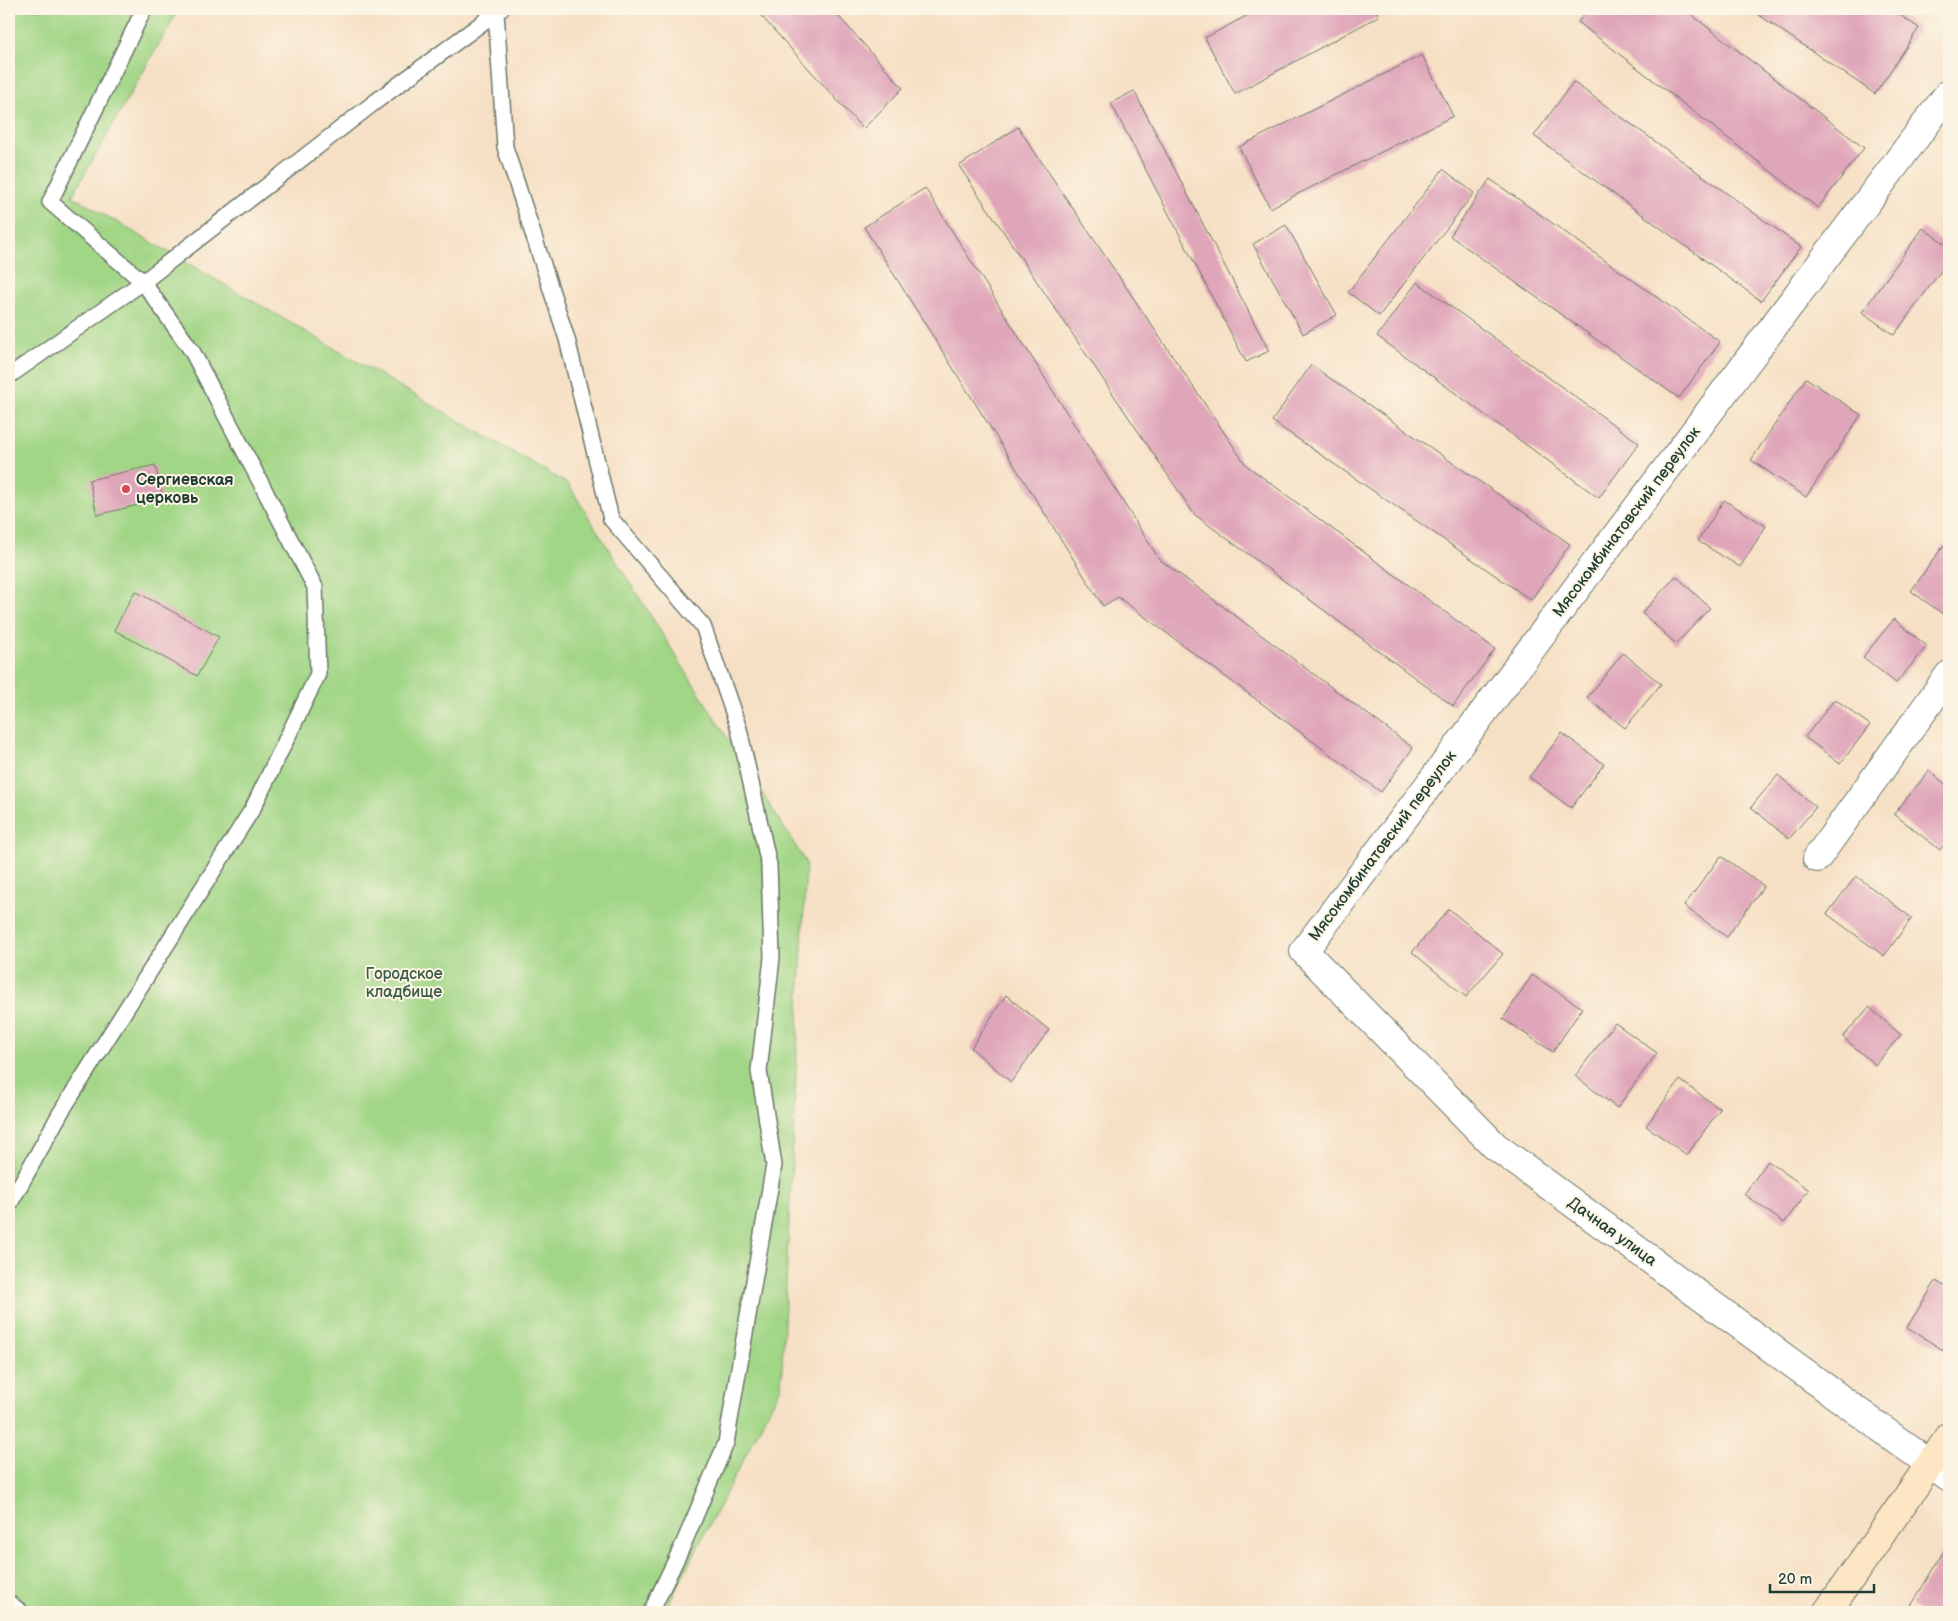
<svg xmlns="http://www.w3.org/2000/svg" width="1958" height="1621" viewBox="0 0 1958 1621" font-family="'Balsamiq Sans',sans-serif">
	<rect width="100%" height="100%" fill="#fcf5e5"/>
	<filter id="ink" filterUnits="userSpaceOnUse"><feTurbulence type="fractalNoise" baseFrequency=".02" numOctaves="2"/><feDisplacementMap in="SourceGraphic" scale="10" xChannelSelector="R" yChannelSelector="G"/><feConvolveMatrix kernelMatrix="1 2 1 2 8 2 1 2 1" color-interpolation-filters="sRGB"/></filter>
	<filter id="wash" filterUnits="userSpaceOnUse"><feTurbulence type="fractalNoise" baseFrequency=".0096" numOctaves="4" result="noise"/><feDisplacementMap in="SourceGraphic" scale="20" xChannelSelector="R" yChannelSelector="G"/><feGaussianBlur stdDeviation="1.12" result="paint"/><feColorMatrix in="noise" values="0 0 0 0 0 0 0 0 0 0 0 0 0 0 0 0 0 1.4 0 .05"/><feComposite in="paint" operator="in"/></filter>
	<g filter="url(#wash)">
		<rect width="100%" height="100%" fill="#f6e0c5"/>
		<path fill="#a1d686" stroke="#608a5d" d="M9 9H179L72 196 568 484 806 863 781 1387 664 1612H9Z"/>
		<g id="blocks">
			<path fill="#dfa5b9" d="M755 9H832L903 88 863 129Z
				M1259 9H1375L1379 16 1235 94 1205 38Z
				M1588 9H1684L1864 148 1818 208 1578 22Z
				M1750 9H1891L1919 28 1875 94Z
				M1422 55 1453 116 1270 208 1239 147Z
				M1573 82 1801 247 1761 301 1534 136Z
				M1134 91 1269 351 1246 362 1111 103Z
				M1018 127 1246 465 1495 649 1453 706 1194 514 959 166Z
				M1443 169 1474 193 1379 316 1348 292Z
				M1949 174V185L1944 181Z
				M1490 179 1720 342 1679 398 1450 236Z
				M925 188 1159 559 1413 748 1381 792 1118 597 1103 606 864 227Z
				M1286 225 1337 315 1303 334 1253 244Z
				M1923 228 1949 247V260L1894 335 1862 312Z
				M1417 282 1639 443 1599 498 1377 336Z
				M1311 365 1570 544 1531 600 1272 421Z
				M1806 378 1861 415 1806 497 1751 460Z
				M155 465 163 499 97 515 89 480Z
				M1724 500 1766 526 1740 567 1698 541Z
				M1944 545 1949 549V614L1947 617 1911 591Z
				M1676 576 1710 608 1676 644 1642 613Z
				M135 591 219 637 197 676 114 630Z
				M1894 619 1927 646 1896 683 1863 657Z
				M1623 653 1661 684 1625 728 1587 698Z
				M1835 699 1870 725 1840 764 1805 737Z
				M1562 733 1604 764 1571 808 1529 777Z
				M1929 771 1949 787V839L1940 850 1894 814Z
				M1778 775 1816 807 1789 839 1751 807Z
				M1721 856 1764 886 1727 937 1684 906Z
				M1856 876 1912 918 1884 956 1827 914Z
				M1449 909 1503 954 1466 997 1412 952Z
				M1532 975 1582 1008 1553 1052 1503 1019Z
				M1006 995 1049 1030 1011 1082 971 1048Z
				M1869 1007 1901 1035 1875 1065 1843 1037Z
				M1615 1023 1657 1053 1617 1108 1575 1076Z
				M1680 1080 1720 1109 1687 1155 1646 1126Z
				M1768 1161 1809 1190 1784 1223 1744 1194Z
				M1936 1281 1949 1289V1354L1907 1327Z
				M1946 1547 1949 1549V1612H1921L1911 1606Z"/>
		</g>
	</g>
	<g filter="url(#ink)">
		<use href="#blocks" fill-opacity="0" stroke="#6a7667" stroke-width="1"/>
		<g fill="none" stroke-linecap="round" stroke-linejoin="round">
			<defs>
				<path id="lane" d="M496 12 505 147 567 339 611 519 703 626 739 729 769 865 772 958 759 1071 774 1165 726 1443 683 1545 651 1612
					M9 376 143 282 375 102 501 9
					M9 1205 61 1112 253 808 318 674 315 587 192 351 143 282 50 202 144 9
					M9 1603 21 1612"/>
				<path id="street" d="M1949 93 1304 951 1495 1146 1949 1478
					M1817 858 1949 675"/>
				<path id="secondary" d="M1827 1612 1949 1437"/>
			</defs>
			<use href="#lane" stroke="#6a7667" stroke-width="18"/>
			<use href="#street" stroke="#6a7667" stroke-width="30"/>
			<use href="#secondary" stroke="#6a7667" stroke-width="30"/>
			<use href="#lane" stroke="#fff" stroke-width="15"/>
			<use href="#street" stroke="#fff" stroke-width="28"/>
			<use href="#secondary" stroke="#fce6c4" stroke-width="28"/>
		</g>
	</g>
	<circle fill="#d1495b" stroke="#fcf5e5" stroke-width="2" cx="126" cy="489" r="5"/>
	<g text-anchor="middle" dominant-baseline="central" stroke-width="4" stroke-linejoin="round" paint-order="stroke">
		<g font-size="16" font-weight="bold" fill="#1f3d34" stroke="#fcf5e5" text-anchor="start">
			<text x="136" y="480">Сергиевская<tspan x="136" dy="18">церковь</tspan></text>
		</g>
		<g font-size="16" fill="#1f3d34" stroke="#fcf5e5">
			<text transform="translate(1627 522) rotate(-53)">Мясокомбинатовский переулок</text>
			<text transform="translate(1383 846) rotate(-53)">Мясокомбинатовский переулок</text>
			<text transform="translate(1612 1232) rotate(36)">Дачная улица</text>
		</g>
		<g font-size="16" fill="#395c44" stroke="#fcf5e5">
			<text x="404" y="974">Городское<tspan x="404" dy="18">кладбище</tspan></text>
		</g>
	</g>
	<rect width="1958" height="1621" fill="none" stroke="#fcf5e5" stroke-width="30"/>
	<path d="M1770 1584v8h104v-8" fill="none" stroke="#1f3d34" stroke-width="2.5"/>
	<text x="1778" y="1584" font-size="15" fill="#1f3d34" stroke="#fcf5e5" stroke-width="4" paint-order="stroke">20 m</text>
</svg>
